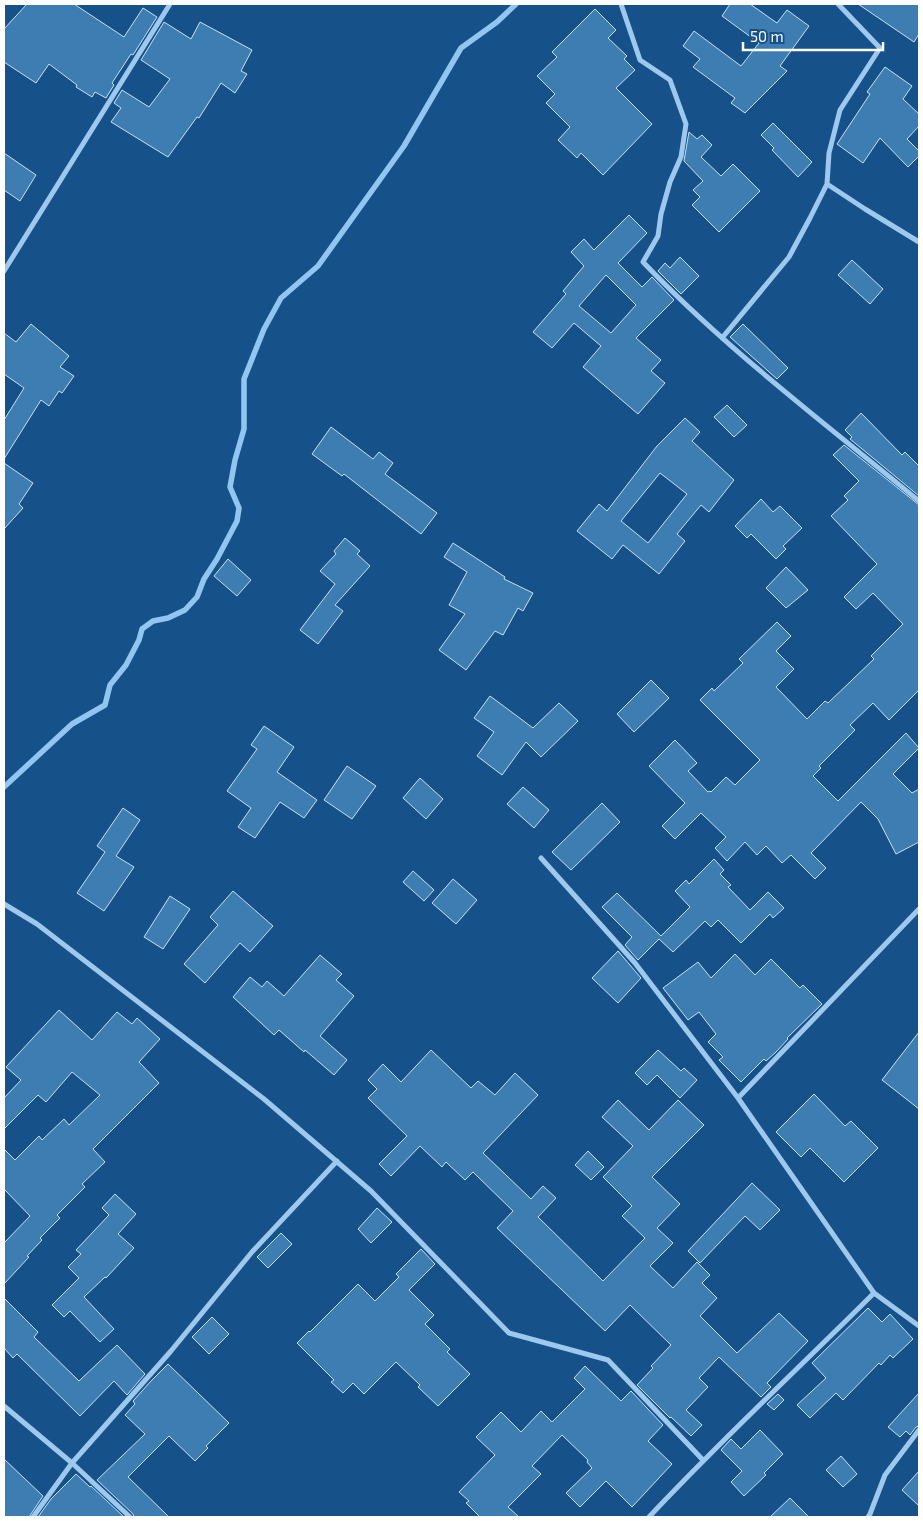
<svg xmlns="http://www.w3.org/2000/svg" width="923" height="1521" viewBox="0 0 923 1521" font-family="'Exo 2',sans-serif">
	<rect width="100%" height="100%" fill="#165289"/>
	<g fill="none" stroke-linecap="round" stroke-linejoin="round">
		<path stroke="#90c6f1" stroke-width="5.5" d="M4 787 72 724 105 705 110 685 126 665 139 640 142 629 153 621 168 618 185 610 197 597 204 579 217 559 237 521 239 508 230 487 235 460 244 429V379L264 329 281 298 318 266 404 146 461 48 497 22 516 4"/>
	</g>
	<path fill="#3e7db2" stroke="#c4e1fa" fill-rule="evenodd" d="M27 4H74L124 37 143 8 157 17 133 55 131 54 112 83 114 85 106 98 95 92 92 97 76 87 77 85 49 64 36 83 4 62V29Z
		M730 4H750L777 23 787 10 809 26 780 66 787 71 745 113 731 103 735 98 693 67 700 59 683 46 694 31 741 66 759 43 722 16Z
		M858 4H919V34L914 42Z
		M595 9 616 30 608 38 627 56 624 59 635 70 616 88 652 124 603 175 581 153 577 158 558 140 570 127 546 103 555 94 537 76 557 57 552 52Z
		M164 22 191 39 200 22 252 50 241 71 247 74 235 93 221 83 199 118 197 117 168 157 111 122 121 108 114 103 122 90 149 107 170 79 141 60Z
		M885 67 912 86 903 99 919 114V126L907 139 919 151V156L908 167 880 138 863 163 837 144 870 94 867 92Z
		M773 123 812 162 798 177 772 150 774 148 761 135Z
		M689 132 697 139 702 135 712 145 701 157 721 176 733 164 760 191 719 232 692 205 700 197 693 190 703 181 684 161Z
		M4 153 36 175 20 201 4 190Z
		M629 215 647 233 618 263 642 287 652 277 674 300 636 338 661 360 651 371 665 383 638 414 583 367 601 346 574 323 552 348 533 332 566 294 563 291 584 266 571 252 584 239 594 250ZM606 275 636 305 611 333 579 306Z
		M680 257 699 276 681 294 658 271 665 263 670 268Z
		M852 260 883 289 870 304 838 275Z
		M31 324 69 356 60 367 74 376 62 393 59 391 49 406 41 400 4 459V420L24 388 4 374V333L16 342Z
		M743 324 788 368 777 379 730 337Z
		M727 405 747 425 734 437 714 417Z
		M861 413 902 455 905 452 919 466V496L850 439 852 437 845 430Z
		M685 418 700 432 692 441 734 480 709 512 701 505 677 534 685 541 659 574 623 545 612 559 577 531 599 504 607 511 657 446ZM660 473 687 494 648 543 621 521Z
		M331 427 373 459 379 452 393 463 385 474 437 513 421 534 344 474 342 476 312 454Z
		M844 445 919 505V690L889 720 873 703 850 725 855 730 819 766 821 768 813 776 838 801 906 733 919 748 893 774 912 793 919 789V842L896 854 878 819 861 802 811 853 826 868 815 879 791 855 782 863 766 846 757 855 745 842 727 861 715 848 726 837 701 813 675 839 662 826 685 803 649 766 675 740 697 763 688 771 708 792 710 791 711 792 726 777 735 785 760 760 700 700 712 688 714 691 743 663 739 659 777 622 791 636 776 651 794 669 776 687 807 719 825 701 828 703 874 659 871 656 903 624 873 593 856 609 844 597 877 564 831 516 848 500 844 496 859 481 833 455Z
		M4 463 33 483 19 504 23 508 4 529Z
		M761 499 773 512 780 506 802 528 783 546 786 549 776 559 751 534 747 538 735 526Z
		M345 538 360 551 357 554 370 566 335 605 343 611 318 644 300 630 335 584 320 571 336 554 334 551Z
		M453 543 505 577 504 579 533 593 523 611 518 608 503 635 495 631 466 670 439 650 465 614 449 605 467 572 444 557Z
		M228 559 251 580 237 596 214 576Z
		M786 567 808 590 786 608 766 588Z
		M651 680 669 698 634 732 617 714Z
		M490 696 533 728 559 703 578 721 541 757 526 742 502 775 477 756 494 732 474 718Z
		M264 726 294 747 277 772 317 800 304 818 280 802 255 838 238 827 251 808 227 791 257 749 251 745Z
		M347 766 376 786 352 819 324 800Z
		M420 778 443 799 426 819 403 798Z
		M523 787 549 810 534 828 507 804Z
		M602 803 620 822 571 870 552 852Z
		M123 808 140 820 116 856 134 867 104 911 77 893 105 852 97 846Z
		M714 859 724 870 720 874 731 885 728 887 750 910 768 892 784 908 773 918 770 914 741 943 718 920 711 927 705 921 673 952 659 939 638 960 625 945 632 937 602 907 617 893 661 936 690 907 675 891 686 880 689 884Z
		M413 871 434 890 424 901 403 882Z
		M453 879 477 900 456 924 432 903Z
		M233 891 273 926 250 952 240 943 205 983 184 964 218 925 210 917Z
		M170 896 190 909 163 949 144 937Z
		M618 951 641 978 618 1003 592 978Z
		M735 954 755 975 771 959 800 988 803 985 822 1004 787 1038 788 1039 776 1052 766 1061 764 1059 741 1082 719 1060 723 1057 708 1042 716 1034 699 1012 688 1020 663 988 698 962 711 978Z
		M320 955 342 974 336 980 354 996 320 1036 347 1060 334 1075 305 1050 304 1052 279 1030 274 1035 233 997 250 977 262 987 267 981 284 996Z
		M59 1010 92 1040 117 1012 132 1024 137 1018 160 1039 139 1062 159 1083 93 1149 105 1162 82 1184 85 1187 57 1215 60 1218 40 1238 42 1240 27 1256 29 1257 4 1284V1243L30 1216 4 1189V1149L15 1160 39 1136 42 1140 64 1119 69 1125 100 1095 72 1072 46 1102 38 1095 4 1129V1098L21 1080 6 1067Z
		M919 1032V1109L882 1080Z
		M431 1050 471 1088 478 1081 495 1095 515 1073 538 1095 483 1153 531 1199 543 1186 556 1198 538 1217 603 1281 645 1238 622 1216 632 1206 603 1177 633 1146 602 1117 618 1100 649 1130 678 1100 704 1125 652 1177 680 1204 657 1228 673 1243 650 1266 673 1288 697 1262 710 1275 702 1283 717 1298 700 1316 737 1353 779 1313 808 1341 767 1383 771 1387 761 1397 719 1357 699 1378 708 1387 686 1410 702 1425 691 1436 671 1417 670 1418 637 1385 653 1368 651 1366 671 1345 630 1305 605 1331 497 1228 513 1211 473 1172 465 1180 446 1162 442 1167 420 1146 391 1176 379 1164 407 1136 368 1098 377 1089 368 1080 383 1064 401 1082Z
		M658 1050 681 1071 684 1068 697 1080 680 1098 657 1075 647 1085 635 1073Z
		M814 1094 845 1126 851 1121 878 1148 844 1182 810 1148 801 1157 776 1132Z
		M588 1151 604 1167 591 1180 575 1165Z
		M752 1183 780 1210 760 1230 745 1216 700 1263 688 1251Z
		M115 1194 136 1214 118 1234 134 1248 106 1278 105 1277 84 1297 114 1329 100 1342 70 1311 64 1317 52 1305 79 1278 68 1267 81 1254 76 1250 109 1215 102 1208Z
		M377 1208 392 1222 371 1243 358 1229Z
		M281 1233 292 1244 268 1268 257 1257Z
		M421 1249 435 1264 409 1290 434 1315 425 1324 450 1349 447 1352 470 1374 438 1406 418 1387 420 1385 396 1362 364 1394 353 1383 343 1393 331 1382 334 1380 297 1343 309 1331 310 1332 358 1284 375 1301 399 1277 396 1274Z
		M4 1298 38 1332 34 1337 79 1381 117 1345 145 1374 127 1395 114 1381 80 1416 17 1354 13 1358 4 1348Z
		M868 1308 882 1322 890 1314 913 1339 893 1358 890 1355 881 1365 879 1363 843 1400 836 1393 810 1418 797 1405 826 1378 812 1363Z
		M212 1317 229 1334 209 1354 192 1337Z
		M168 1364 229 1423 206 1446 208 1448 195 1461 169 1436 128 1477 169 1517H134L133 1514 97 1480 145 1434 125 1415 135 1404 133 1401 151 1381Z
		M585 1366 621 1401 631 1391 663 1425 648 1441 672 1464 632 1507 606 1481 580 1507 566 1493 592 1468 587 1462 588 1460 562 1435 532 1466 541 1474 508 1507 519 1517H480L466 1503 469 1501 459 1492 495 1455 476 1437 501 1412 521 1432 541 1411 552 1422 585 1389 574 1378Z
		M919 1393V1426L916 1427 910 1435 906 1431 900 1437 888 1427Z
		M778 1394 784 1400 774 1410 767 1404Z
		M760 1430 783 1454 764 1473 766 1475 744 1496 731 1482 742 1471 721 1450 731 1439 741 1449Z
		M841 1456 857 1474 843 1487 826 1470Z
		M4 1459 43 1496 29 1517H4Z
		M919 1471V1506L902 1490Z
		M76 1474 90 1487 91 1486 124 1517H38L51 1499Z
		M790 1498 809 1517H770Z"/>
	<g fill="none" stroke-linecap="round" stroke-linejoin="round">
		<path stroke="#9ec9ee" stroke-width="5" d="M621 4 640 60 670 80 686 124 681 157 670 182 661 214 658 236 643 262C727 350 825 423 919 501
			M827 184 865 209 919 242
			M4 271 170 4
			M722 338 789 257 810 218 827 184 829 153 840 110 880 48 838 4
			M541 858 635 963 738 1098 874 1293 919 1326
			M4 904 37 924 264 1099 371 1191 509 1333 608 1360 703 1460
			M738 1098 919 909
			M4 1406 72 1463 130 1517
			M33 1517 72 1463 171 1351 252 1252 337 1161
			M649 1517C721 1440 799 1368 874 1293
			M868 1517 870 1514 885 1475 919 1430"/>
	</g>
	<rect width="923" height="1521" fill="none" stroke="#ffffff" stroke-width="10"/>
	<path d="M743 42v8h140v-8" fill="none" stroke="#ffffff" stroke-width="2.5"/>
	<text x="750" y="42" font-size="15" fill="#ffffff" stroke="#165289" stroke-width="4" paint-order="stroke">50 m</text>
</svg>
